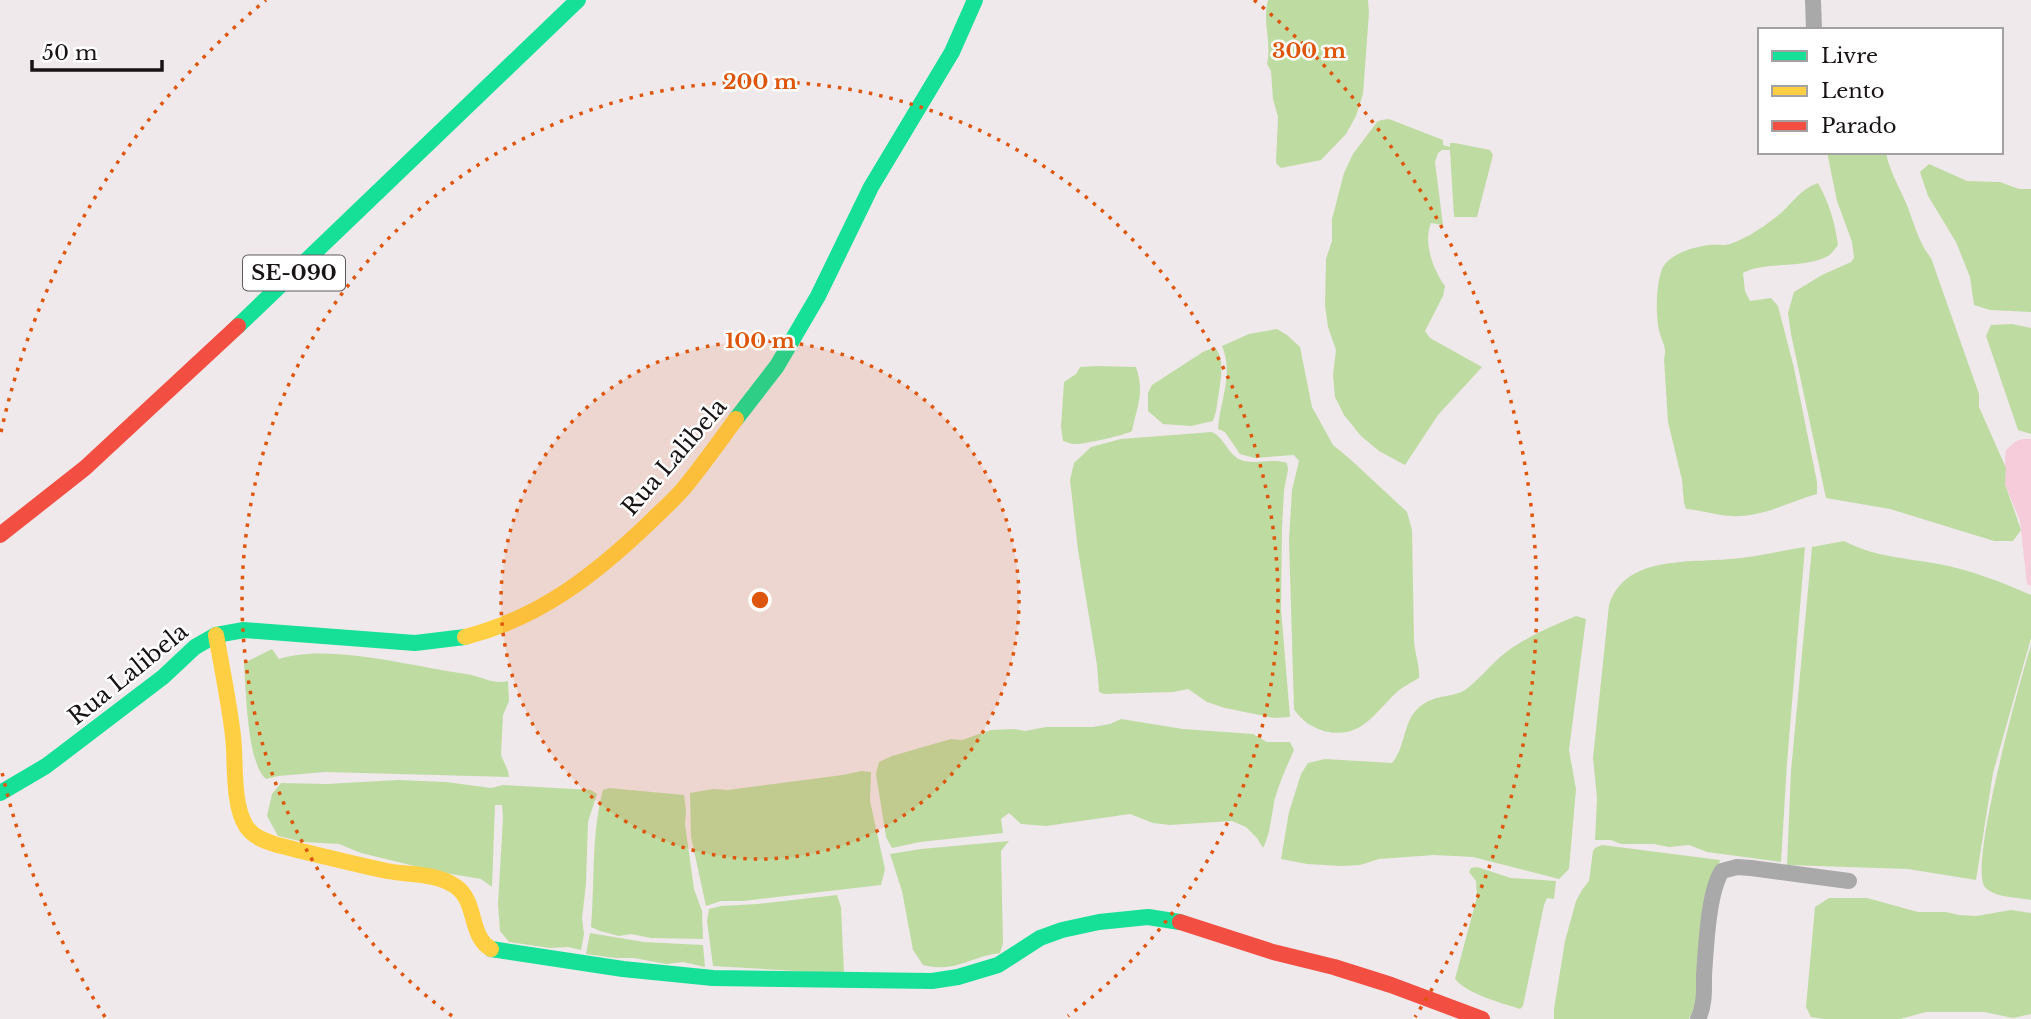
<svg xmlns="http://www.w3.org/2000/svg" width="2031" height="1019" viewBox="0 0 2031 1019" font-family="'Libre Baskerville',serif">
	<rect width="100%" height="100%" fill="#f0e9eb"/>
	<path fill="#f6cbda" d="M2023 439H2031V586L2027 584 2020 521 2005 484V460L2006 450 2016 441Z"/>
	<path fill="#bedba2" d="M1268 0H1368L1369 13 1363 94 1356 116 1346 134 1321 160 1281 168 1276 163 1278 117 1273 99 1271 71 1267 64C1272 43 1262 21 1268 0Z
		M1389 119 1443 140V145L1450 147V143H1455L1490 150 1493 155 1477 217H1454L1450 150H1442L1438 153 1435 162 1443 225 1431 223C1423 242 1433 270 1445 286L1443 296 1425 331 1430 338 1482 367 1438 415 1405 465 1379 451 1361 436 1344 415 1335 397 1333 375 1336 350 1328 327 1325 305 1326 259 1332 241V219L1344 173 1353 154 1377 122 1381 120Z
		M1827 152H1886C1889 171 1899 186 1906 203 1914 222 1918 242 1931 258L1979 394V407L2006 468 2005 484 2021 530 2013 541H1994L1890 509 1826 498 1791 334 1788 313 1794 292 1822 275 1851 262 1854 258 1852 242 1837 201Z
		M1929 164 1967 181 2000 182 2019 189H2031V312L1990 310 1974 305 1970 277 1956 242 1928 196 1920 172Z
		M1818 183C1829 203 1835 222 1838 245 1835 249 1831 255 1826 257 1801 269 1764 261 1743 273L1745 291 1750 301 1771 298 1778 306 1794 368 1817 482V494C1788 502 1762 518 1731 516 1715 515 1701 510 1686 509L1684 503 1682 480 1668 422 1664 359C1667 348 1663 344 1660 334 1655 317 1656 285 1662 269 1669 254 1693 247 1709 245 1716 244 1724 246 1730 244 1748 238 1767 225 1781 213 1794 201 1801 189 1818 183Z
		M2012 324 2031 328V434L2018 430 1986 336 1991 325Z
		M1277 329 1287 335 1300 347 1312 407 1333 445 1350 459 1407 512 1412 530 1414 641C1415 654 1420 666 1419 678 1411 683 1402 687 1396 693 1384 704 1374 718 1360 727 1337 740 1307 730 1294 709L1289 540 1292 490 1299 461 1294 455 1255 458 1240 454 1225 432 1218 429C1220 400 1234 374 1222 346L1249 334Z
		M1215 347C1225 361 1221 376 1219 392 1217 403 1217 411 1213 421L1191 426 1163 424 1148 411V393L1152 385 1203 352Z
		M1098 366 1136 367C1145 393 1137 406 1132 431 1126 435 1081 445 1074 444 1071 444 1067 442 1063 441L1061 427 1064 382 1076 374 1080 367Z
		M1212 432C1225 438 1228 455 1241 460 1255 465 1272 458 1287 463L1288 470 1284 490 1282 529 1281 609 1290 717 1274 718 1225 708 1207 702 1188 689 1173 692 1104 694 1099 692 1097 665 1078 550 1070 480 1074 463 1091 447 1121 439Z
		M1844 541C1874 557 1906 558 1939 564 1970 570 2002 582 2031 595V638L1993 773 1976 880 1908 869 1787 865 1791 771 1812 547Z
		M1805 547 1787 763 1781 862 1707 852 1689 845 1669 847 1654 844H1621L1611 840H1595L1597 798 1593 758 1609 605C1625 555 1689 563 1731 559 1755 557 1780 551 1805 547Z
		M1576 616 1586 619 1569 750 1576 789 1569 869 1559 879 1473 857 1434 855 1379 859 1360 865 1341 866 1307 864 1281 859 1289 812 1301 774 1308 763 1325 759 1392 763C1404 749 1403 729 1413 714 1430 692 1448 700 1465 690 1478 681 1492 663 1505 653 1526 637 1552 626 1576 616Z
		M2031 645V900C2018 897 1994 898 1985 887 1968 867 2021 677 2031 645Z
		M272 649 279 659C331 643 412 667 466 674 481 676 493 685 508 681L509 701 503 715 501 755 508 771 509 777 325 772 278 776 266 779C247 763 246 690 244 663Z
		M1121 719 1183 729 1253 734 1267 742H1290L1294 750C1287 766 1280 781 1275 798 1271 816 1271 832 1263 848L1257 838 1246 827 1232 821 1170 825 1153 823 1130 814 1046 826 1021 824 1009 813 1001 819 1003 833 920 842 892 848 886 837 876 774 879 762 892 756 951 739 962 740 991 730 1015 729 1025 731 1046 727H1093L1110 724Z
		M861 771 871 772 870 801 885 869 881 885 743 901H721L706 906 691 837 690 793 713 789 728 790 843 775Z
		M398 780 446 782 491 788 503 785 591 790 597 794 588 822 586 884 582 918 584 934 581 950 568 947 550 948 509 942 500 931 498 904 503 818 502 805H495L492 887 481 879 439 872 361 853 339 844 304 842 278 836 267 816 272 794 281 783 326 784Z
		M609 788 684 795 686 811 685 824 694 889 702 911 703 939 651 938 631 934 619 936 600 931 591 927C595 882 591 834 603 790Z
		M1009 841 1001 851 1003 943 1000 953C969 957 956 973 923 965L913 950 902 891 890 854 921 849Z
		M1602 845 1720 860 1710 896 1697 1001 1689 1019H1554V1009L1565 941 1576 901 1582 890 1589 881 1593 851 1595 848Z
		M1477 867 1511 878 1556 881 1554 899 1547 898 1544 905 1523 1006 1520 1009C1502 1003 1467 994 1455 979L1477 897 1476 881 1469 872 1471 868Z
		M837 895 841 907 844 974 713 966 707 921 709 909 721 906 757 904Z
		M1829 898H1867L1918 912H1946L1959 915 1976 916 2011 910 2031 913V1014L2013 1018 1984 1012H1926L1900 1019H1824L1811 1017 1806 1007 1815 907Z
		M590 933 644 942 703 945 705 967 683 962 666 964 634 958H615L586 954Z"/>
	<g fill="none" stroke-linecap="round" stroke-linejoin="round">
		<path stroke="#a9a9a9" stroke-width="16" d="M1813 0 1814 30
			M1698 1019C1705 1005 1704 990 1704 975 1706 949 1708 892 1722 871L1737 867 1751 868 1849 881"/>
		<path stroke="#16e098" stroke-width="16" d="M238 326 578 0
			M736 419 777 366 818 296 871 187 952 52 975 0
			M0 793 46 766 163 677 195 647 216 635 244 630 415 643 465 637
			M491 949 623 969 713 978 932 981 958 977 998 965 1040 938 1062 930 1099 922 1148 917 1180 922"/>
		<path stroke="#ffcf43" stroke-width="16" d="M216 635C222 668 229 702 233 736 236 761 232 804 246 826 253 837 265 841 277 845 314 854 350 863 387 871 409 875 436 873 455 886 478 901 468 935 491 949
			M465 637C540 618 596 574 650 522 661 511 674 500 684 488 702 466 719 442 736 419"/>
		<path stroke="#f24e42" stroke-width="16" d="M0 535 85 468 238 326
			M1180 922 1273 952 1334 967 1391 985 1482 1019"/>
	</g>
	<circle cx="760" cy="600" r="259" fill="#de560c" fill-opacity=".12"/>
	<g fill="none" stroke="#de560c" stroke-width="3.5" stroke-dasharray="3.5 7">
		<circle cx="760" cy="600" r="259"/>
		<path d="M452 1016A518 518 0 1 1 1068 1016"/>
		<path d="M105 1017A777 777 0 0 1 1 768M1 432A777 777 0 0 1 266 0M1254 0A777 777 0 0 1 1415 1017"/>
	</g>
	<g text-anchor="middle" dominant-baseline="central" stroke-width="5" stroke-linejoin="round" paint-order="stroke">
		<rect fill="#fff" stroke="#5d5a5b" stroke-width="2" x="243" y="255.5" width="102" height="35" rx="5"/>
		<g font-size="21" font-weight="bold" fill="#181315">
			<text x="294" y="273">SE-090</text>
		</g>
		<g font-size="23" fill="#181315" stroke="#fff">
			<text transform="translate(674 457) rotate(-49)">Rua Lalibela</text>
			<text transform="translate(128 674) rotate(-39)">Rua Lalibela</text>
		</g>
	</g>
	<circle cx="760" cy="600" r="10" fill="#de560c" stroke="#fff" stroke-width="3.5"/>
	<g font-size="21" text-anchor="middle" font-weight="bold" fill="#de560c" stroke="#fff" stroke-width="5" stroke-linejoin="round" paint-order="stroke">
		<text x="1309" y="58">300 m</text>
		<text x="760" y="89">200 m</text>
		<text x="760" y="348">100 m</text>
	</g>
	<rect x="1758" y="28" width="245" height="126" fill="#ffffff" stroke="#a3a1a1" stroke-width="2"/>
	<rect x="1772" y="51" width="35" height="10" fill="#16e098" stroke="#a3a1a1" stroke-width="2"/>
	<text x="1821" y="63" font-size="21" fill="#181315">Livre</text>
	<rect x="1772" y="86" width="35" height="10" fill="#ffcf43" stroke="#a3a1a1" stroke-width="2"/>
	<text x="1821" y="98" font-size="21" fill="#181315">Lento</text>
	<rect x="1772" y="121" width="35" height="10" fill="#f24e42" stroke="#a3a1a1" stroke-width="2"/>
	<text x="1821" y="133" font-size="21" fill="#181315">Parado</text>
	<path d="M32 60v10h130v-10" fill="none" stroke="#181315" stroke-width="3.5"/>
	<text x="42" y="60" font-size="21" fill="#181315" stroke="#ffffff" stroke-width="5" paint-order="stroke">50 m</text>
</svg>
